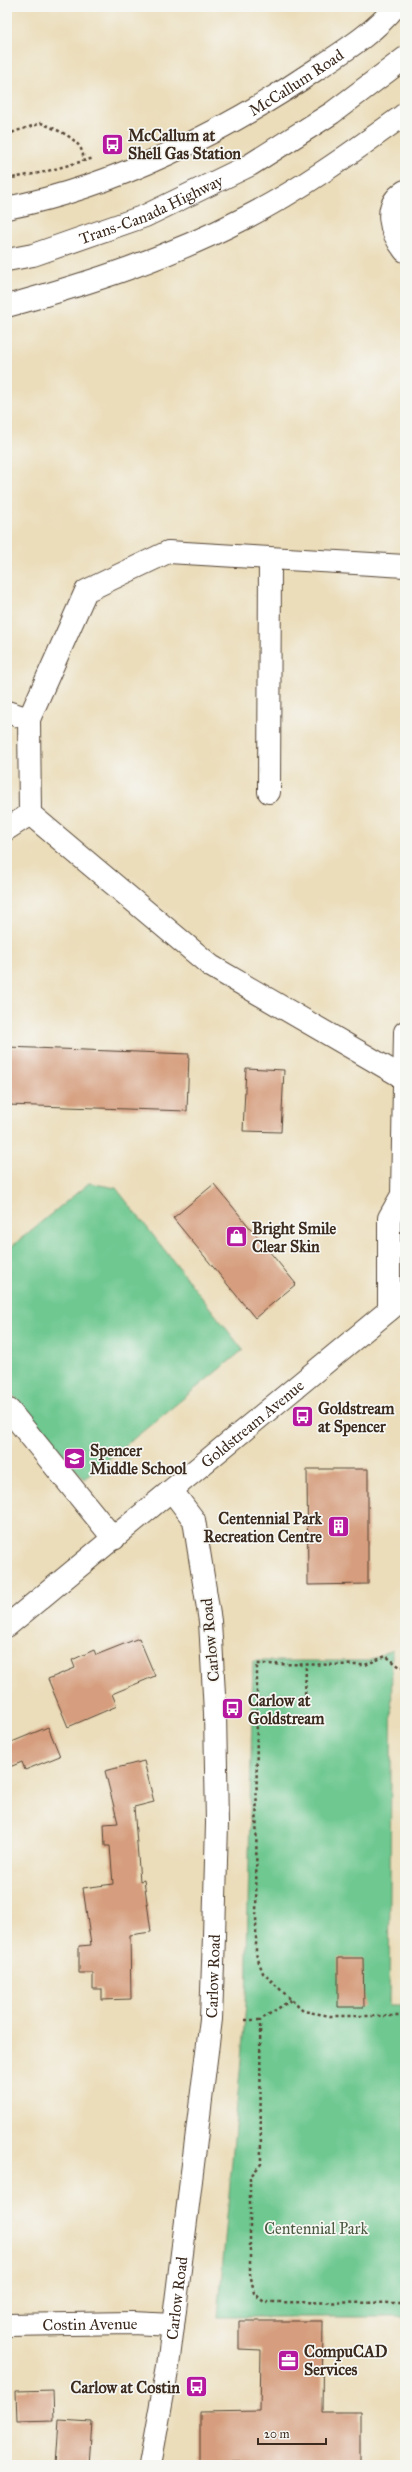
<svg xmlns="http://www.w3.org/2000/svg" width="412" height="2472" viewBox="0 0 412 2472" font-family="'IM FELL Great Primer',serif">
	<rect width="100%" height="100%" fill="#f6f6f2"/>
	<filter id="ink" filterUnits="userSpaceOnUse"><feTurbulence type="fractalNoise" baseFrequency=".025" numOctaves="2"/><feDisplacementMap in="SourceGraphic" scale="8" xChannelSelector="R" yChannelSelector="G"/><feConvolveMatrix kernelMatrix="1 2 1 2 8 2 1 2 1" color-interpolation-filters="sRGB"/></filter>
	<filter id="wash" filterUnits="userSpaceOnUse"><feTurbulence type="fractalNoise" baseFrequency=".012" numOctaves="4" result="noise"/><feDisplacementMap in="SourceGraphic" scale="16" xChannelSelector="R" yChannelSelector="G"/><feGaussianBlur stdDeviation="0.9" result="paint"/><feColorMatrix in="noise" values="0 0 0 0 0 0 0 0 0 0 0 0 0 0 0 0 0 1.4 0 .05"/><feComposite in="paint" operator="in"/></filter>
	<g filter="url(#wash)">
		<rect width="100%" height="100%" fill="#ebddba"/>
		<path fill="#6ec890" stroke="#547957" d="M89 1183 116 1188 243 1350 84 1479 7 1388V1250Z
			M392 1649 389 2006H405V2317H218L246 2004 253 1661H369Z"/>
		<g id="blocks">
			<path fill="#d69e7e" d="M7 1047 189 1054 187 1111 7 1105Z
				M246 1068 284 1070 281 1132 243 1131Z
				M214 1184 296 1284 255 1318 173 1218Z
				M307 1469H368V1584L308 1585Z
				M139 1638 155 1676 112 1694 117 1706 68 1727 48 1679 75 1668 72 1660 94 1650 96 1655Z
				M48 1727 60 1756 25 1770 22 1762 7 1768V1744Z
				M144 1761 154 1802 134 1807 140 1881 144 1880 151 1932 130 1935 131 1999 102 2000V1989H93V1973H79V1946L91 1945 83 1888 113 1884 110 1846H105L104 1824 118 1823 105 1771Z
				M338 1958H363L364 2007H338Z
				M239 2321H323L322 2412H360V2463H200V2412L260 2411 261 2350 239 2349Z
				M53 2390 54 2421 17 2422 16 2391Z
				M59 2420 92 2422 89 2465H56Z"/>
		</g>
	</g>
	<g filter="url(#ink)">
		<use href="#blocks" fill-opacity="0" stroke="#554535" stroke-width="1"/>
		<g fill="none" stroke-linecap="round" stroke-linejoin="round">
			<defs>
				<g id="minor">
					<path d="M405 191C381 206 390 232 405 251"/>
					<path id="s1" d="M7 208C116 186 226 131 317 69 344 51 375 32 395 7"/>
					<path d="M7 712 29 719"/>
					<path d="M269 792 270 559"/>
					<path d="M7 829 30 814"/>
					<path d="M405 1032 402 1195 405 1206"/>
					<path d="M404 1078 211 966 30 814 29 719 86 591 168 552 405 566"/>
					<path d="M389 1310V1218L402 1195"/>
					<path d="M7 1411 9 1410 114 1539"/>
					<path id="s2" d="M7 2325 132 2323 173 2325"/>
					<path id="s3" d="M150 2465 168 2366 211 2019 214 1936 217 1823 215 1713 210 1621 194 1520 172 1491"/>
				</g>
				<g id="major">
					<path id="s4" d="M7 1626 405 1297"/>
				</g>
				<g id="highway">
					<path id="s5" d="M7 260 33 255 145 216 250 165 332 113 405 58"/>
					<path d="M7 306C90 283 168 258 245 218 302 189 354 151 405 114"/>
				</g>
			</defs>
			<use href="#minor" stroke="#554535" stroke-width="24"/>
			<use href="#major" stroke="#554535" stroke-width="24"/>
			<use href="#highway" stroke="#554535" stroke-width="24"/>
			<path stroke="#554535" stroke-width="2.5" stroke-dasharray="3 3" stroke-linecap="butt" d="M7 136C17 129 29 128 41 123 57 130 86 140 83 161
				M7 179 44 172 94 158
				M405 1667H400L386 1656 365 1665 257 1664 256 1954 263 1973 303 2011 330 2016H405
				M305 1700 306 1665
				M291 2000 260 2020 261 2164 250 2177V2274L254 2293 264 2302 405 2303
				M245 2020H260"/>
			<use href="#minor" stroke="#fff" stroke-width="22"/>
			<use href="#major" stroke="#fff" stroke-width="22"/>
			<use href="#highway" stroke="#fff" stroke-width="22"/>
		</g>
	</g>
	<defs>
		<symbol id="bus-square" viewBox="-11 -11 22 22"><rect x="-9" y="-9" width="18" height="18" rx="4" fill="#b5179e" stroke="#f6f6f2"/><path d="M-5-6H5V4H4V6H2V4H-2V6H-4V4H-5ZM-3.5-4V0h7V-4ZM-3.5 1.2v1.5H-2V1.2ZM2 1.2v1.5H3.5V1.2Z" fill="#fff"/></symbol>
		<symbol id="shop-square" viewBox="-11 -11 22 22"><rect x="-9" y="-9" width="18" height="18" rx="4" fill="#b5179e" stroke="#f6f6f2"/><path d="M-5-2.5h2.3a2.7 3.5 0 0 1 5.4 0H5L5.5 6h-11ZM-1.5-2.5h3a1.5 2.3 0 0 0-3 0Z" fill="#fff"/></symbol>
		<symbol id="school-square" viewBox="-11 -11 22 22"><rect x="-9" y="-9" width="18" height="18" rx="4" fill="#b5179e" stroke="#f6f6f2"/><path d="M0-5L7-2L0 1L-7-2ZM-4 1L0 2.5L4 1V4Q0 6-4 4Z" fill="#fff"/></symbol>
		<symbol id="building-square" viewBox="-11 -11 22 22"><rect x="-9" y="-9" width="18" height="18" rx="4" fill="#b5179e" stroke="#f6f6f2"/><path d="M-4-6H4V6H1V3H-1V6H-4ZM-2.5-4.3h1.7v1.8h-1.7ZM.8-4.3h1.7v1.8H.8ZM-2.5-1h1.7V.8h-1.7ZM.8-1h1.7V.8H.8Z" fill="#fff"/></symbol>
		<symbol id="office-square" viewBox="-11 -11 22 22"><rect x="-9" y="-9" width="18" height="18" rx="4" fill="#b5179e" stroke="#f6f6f2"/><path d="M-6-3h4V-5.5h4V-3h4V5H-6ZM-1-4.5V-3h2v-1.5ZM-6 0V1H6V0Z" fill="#fff"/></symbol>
	</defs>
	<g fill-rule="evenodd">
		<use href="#bus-square" x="100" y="132" width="25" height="25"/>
		<use href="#shop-square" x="224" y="1224" width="25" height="25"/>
		<use href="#bus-square" x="290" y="1404" width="25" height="25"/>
		<use href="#school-square" x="62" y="1446" width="25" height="25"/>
		<use href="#building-square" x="326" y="1514" width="25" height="25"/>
		<use href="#bus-square" x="220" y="1696" width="25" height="25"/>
		<use href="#office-square" x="276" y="2348" width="25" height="25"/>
		<use href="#bus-square" x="184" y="2374" width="25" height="25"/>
	</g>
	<g text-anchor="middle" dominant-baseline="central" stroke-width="3.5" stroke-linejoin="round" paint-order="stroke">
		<g font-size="16" fill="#3b2a1e" stroke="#f6f6f2">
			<text stroke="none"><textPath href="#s1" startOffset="317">McCallum Road</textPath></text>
			<text stroke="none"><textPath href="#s5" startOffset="153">Trans-Canada Highway</textPath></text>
			<text stroke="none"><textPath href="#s4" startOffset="318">Goldstream Avenue</textPath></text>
			<text transform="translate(210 1640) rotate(-95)">Carlow Road</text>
			<text stroke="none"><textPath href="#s3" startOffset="493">Carlow Road</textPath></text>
			<text stroke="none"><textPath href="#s3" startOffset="169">Carlow Road</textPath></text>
			<text stroke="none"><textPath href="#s2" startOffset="83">Costin Avenue</textPath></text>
		</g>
		<g font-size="16" font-weight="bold" fill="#3b2a1e" stroke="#f6f6f2" text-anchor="start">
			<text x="128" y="135">McCallum at<tspan x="128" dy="18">Shell Gas Station</tspan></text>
			<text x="252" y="1228">Bright Smile<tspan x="252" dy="18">Clear Skin</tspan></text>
			<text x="318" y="1408">Goldstream<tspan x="318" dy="18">at Spencer</tspan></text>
			<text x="90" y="1450">Spencer<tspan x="90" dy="18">Middle School</tspan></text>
			<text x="322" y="1518" text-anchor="end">Centennial Park<tspan x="322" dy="18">Recreation Centre</tspan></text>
			<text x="248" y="1700">Carlow at<tspan x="248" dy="18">Goldstream</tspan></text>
			<text x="304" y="2351">CompuCAD<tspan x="304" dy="18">Services</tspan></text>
			<text x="180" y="2387" text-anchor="end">Carlow at Costin</text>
		</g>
		<g font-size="16" fill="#4a5940" stroke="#f6f6f2">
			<text x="316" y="2228">Centennial Park</text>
		</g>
	</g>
	<rect width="412" height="2472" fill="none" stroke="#f6f6f2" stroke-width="24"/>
	<path d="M258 2438v6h68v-6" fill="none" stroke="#3b2a1e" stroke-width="2"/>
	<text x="264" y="2438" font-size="12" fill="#3b2a1e" stroke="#f6f6f2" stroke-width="3" paint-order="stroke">20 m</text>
</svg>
